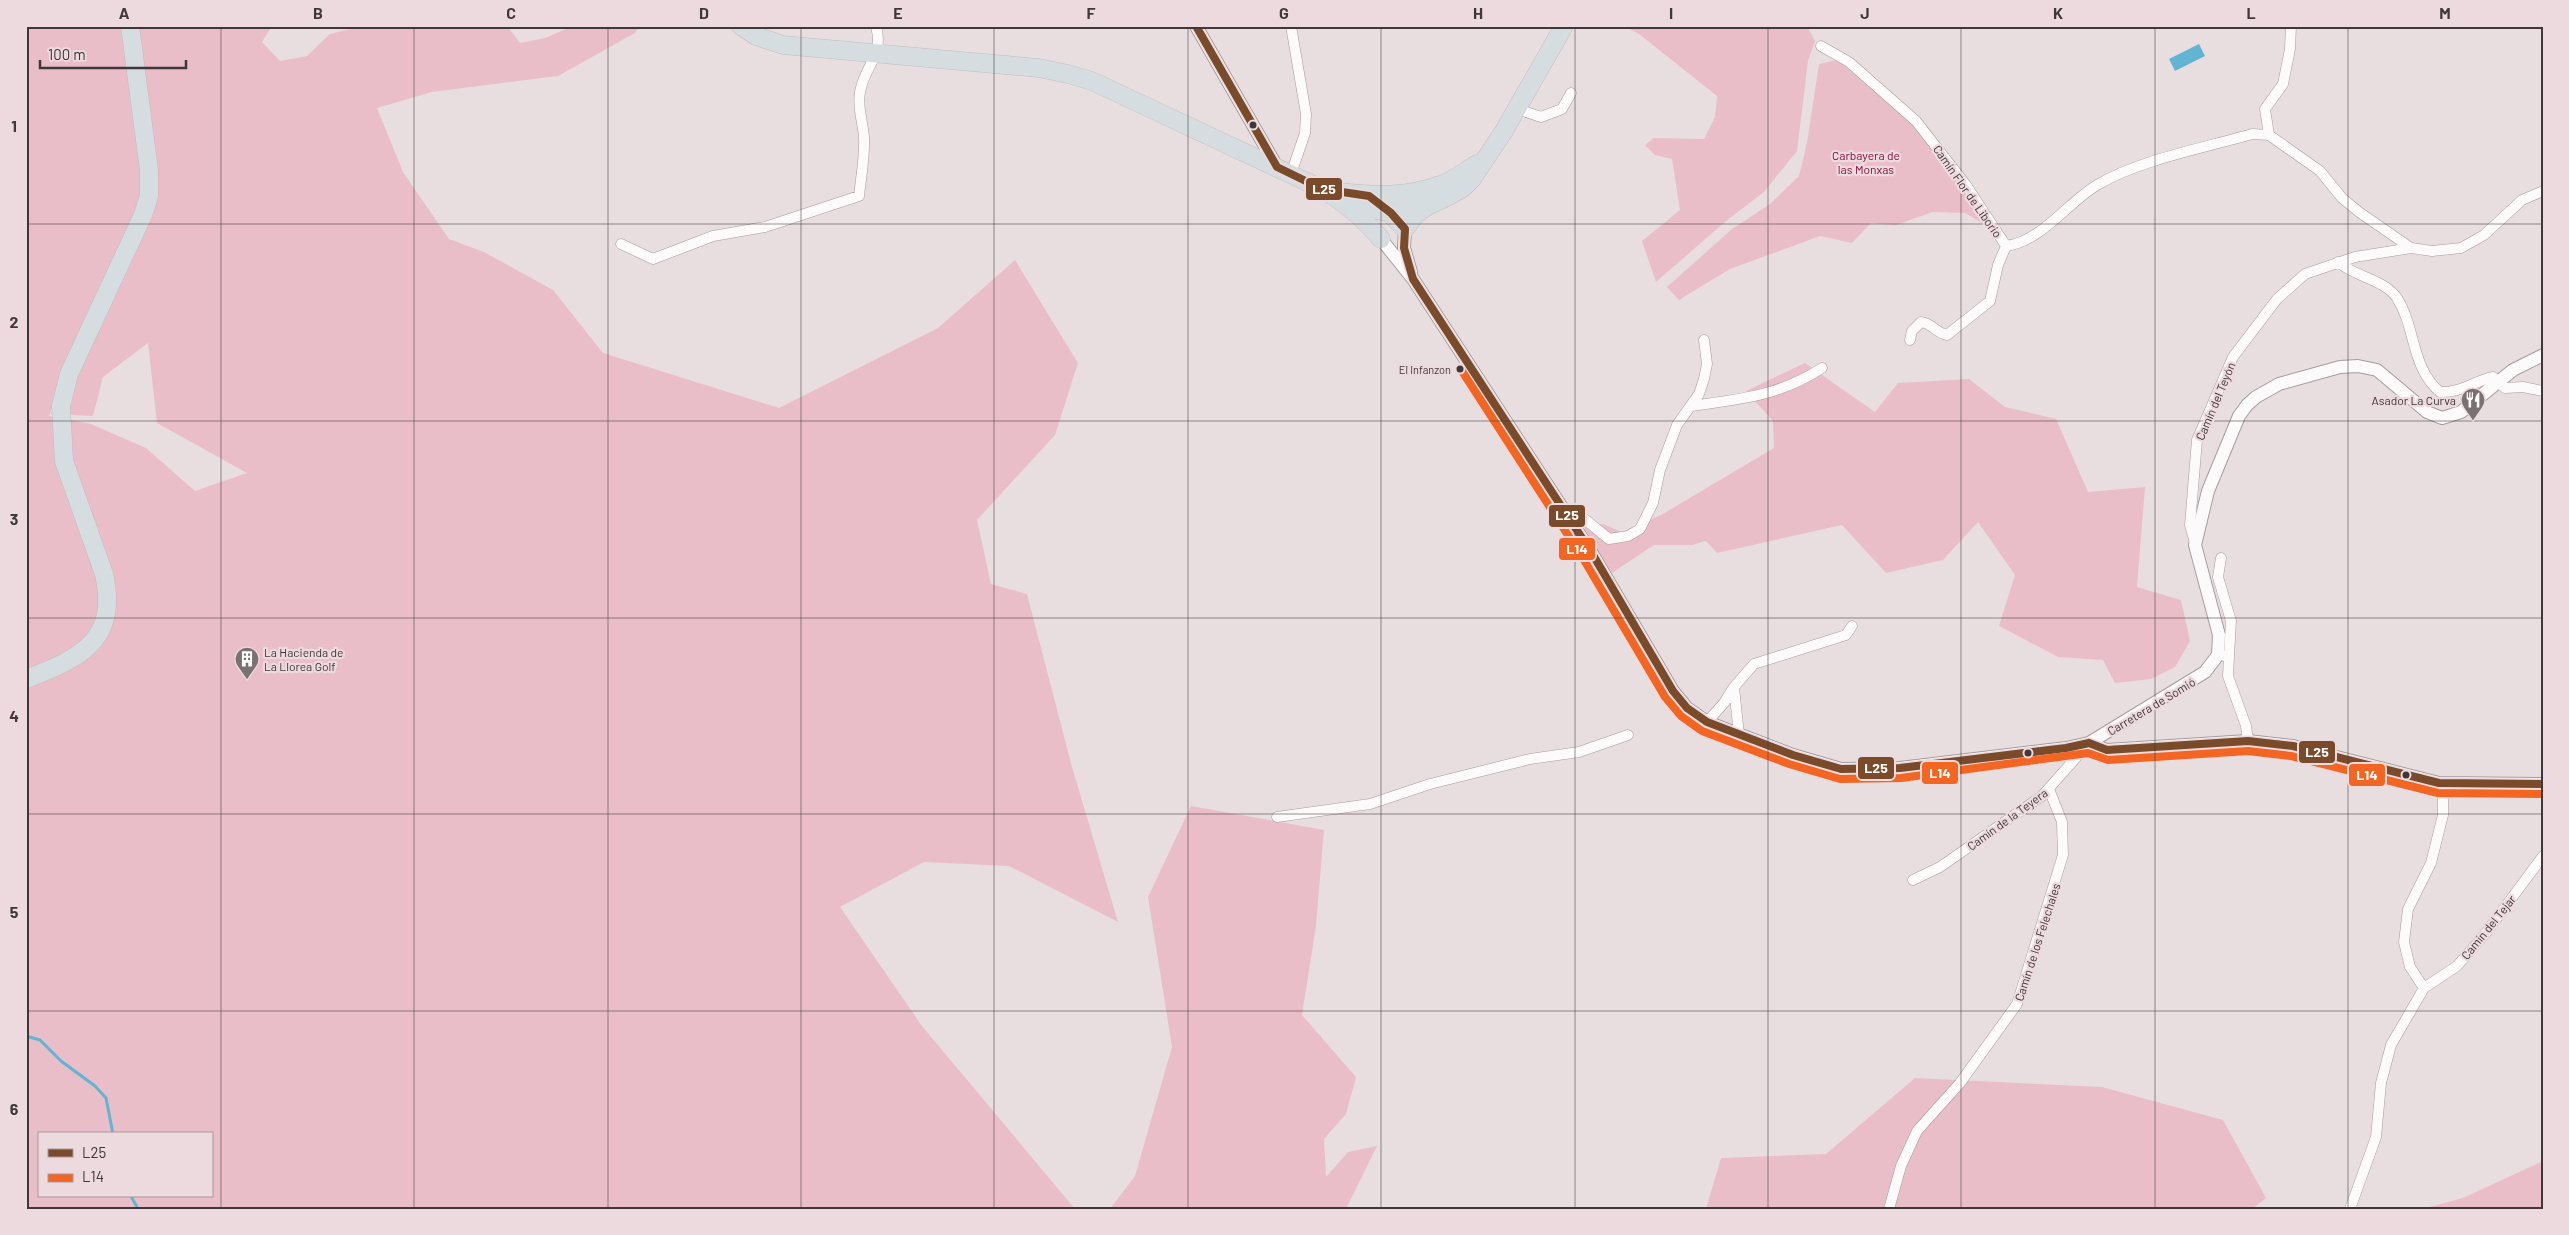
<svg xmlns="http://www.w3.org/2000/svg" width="2569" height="1235" viewBox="0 0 2569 1235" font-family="Barlow,sans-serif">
	<rect width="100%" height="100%" fill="#e8dee0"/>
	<path fill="#eabec8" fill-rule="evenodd" d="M26 26H272L262 42 280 61 307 56 330 34 362 26H507L520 43 545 38 573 26H640L635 33 558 76 432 92 377 108 403 172 449 239 484 252 553 290 603 353 779 408 938 328 1015 260 1078 363 1055 435 977 520 991 584 1027 594 1072 767 1118 922 1009 866 924 862 840 907 922 1026 1075 1209H26ZM148 343 157 423 247 473 195 491 146 448 91 424 49 416 58 391 51 414 93 416 103 377ZM39 1134H211V1196H39Z
		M1624 26H1807L1815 41 1808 61 1797 151 1764 192 1726 221 1656 282 1642 241 1680 210 1672 159 1655 155 1645 145 1654 138 1704 139 1715 117 1717 96 1639 34Z
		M1837 60 1915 123 1963 187 1984 224 1965 213 1933 212 1896 225 1871 223 1852 243 1820 236 1730 269 1679 300 1667 287 1732 229 1770 204 1799 176 1807 143 1819 64Z
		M1805 363 1875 412 1898 383 1969 379 2005 407 2056 419 2088 492 2145 487 2137 587 2181 600 2190 641 2175 667 2151 679 2115 683 2103 660 2058 657 1999 626 2015 575 1978 522 1943 560 1886 573 1842 525 1717 553 1706 541 1692 545H1654L1612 573 1582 524H1603L1622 532 1661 515 1774 448 1773 421 1746 391Z
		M1191 806 1324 830 1316 926 1302 1015 1356 1077 1346 1114 1324 1139 1326 1177 1348 1152 1377 1146 1346 1209H1110L1135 1176 1172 1047 1148 897Z
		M1915 1078 2102 1087 2223 1120 2266 1198 2252 1209H1706L1721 1158 1826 1154Z
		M2543 1161V1209H2422L2463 1198Z"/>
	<path fill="#60b5d3" d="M2199 44 2205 56 2175 71 2169 59Z"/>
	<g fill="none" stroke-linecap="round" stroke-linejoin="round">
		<path stroke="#60b5d3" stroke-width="3" d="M26 1036 40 1040 61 1061 95 1086 106 1098 113 1134
			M131 1196 138 1209"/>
		<defs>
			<path id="minor" d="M1291 26 1306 114 1305 133 1291 174
				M2291 26 2290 49 2283 84 2265 109 2269 135 2320 171 2342 198 2359 212 2411 248
				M1821 46 1849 62 1916 121 1966 185 2006 246C2042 241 2067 203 2097 185 2139 160 2204 148 2252 134L2269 135
				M1517 109 1541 117 1562 109 1571 93
				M621 244 653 259 713 236 765 227 859 196C861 177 865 156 864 138 863 121 857 108 860 92 865 64 884 57 876 26
				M2338 262C2355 277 2384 279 2397 298 2416 328 2411 368 2440 392 2461 393 2474 381 2493 377L2505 388 2523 387 2543 391
				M1910 340 1912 331 1921 322C1932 323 1936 333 1947 335L1990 301 1998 265 2006 246
				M1691 406C1741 399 1779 396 1822 368
				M1567 515 1582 517 1609 539 1628 536 1640 529 1653 503 1660 470 1677 425 1699 394 1704 379 1707 364 1704 340
				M2195 543 2190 525 2197 440 2233 357 2277 299 2305 274 2355 257 2411 248 2432 251 2461 248 2484 235 2522 200 2543 191
				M2221 558 2218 577 2231 621 2229 656
				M2224 656H2229L2228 676 2246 726 2248 741
				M1707 722 1724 703 1734 687
				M1739 735 1734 687 1754 664 1846 635 1852 626
				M1277 817 1370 804 1430 784 1530 759 1579 752 1628 735
				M1913 880 1940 867 2042 796 2089 743
				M2424 988 2457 966 2485 934 2543 856
				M1889 1209 1901 1166 1917 1131 1960 1083 2017 1004 2063 855 2062 822 2049 789
				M2350 1209 2376 1137 2381 1083 2391 1045 2424 988 2410 967 2404 942 2408 909 2431 863 2443 815V793L2439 783"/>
			<path id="tertiary" d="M1196 26 1277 167
				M1405 229 1404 248 1411 272
				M1381 239 1413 279 1593 555 1673 691 1687 708 1707 722 1793 755 1841 769 1900 768 2066 748 2089 743 2205 672 2218 655 2219 635 2195 545 2208 491 2239 416 2247 405 2256 397 2279 384 2340 367 2358 366 2377 370 2427 412 2442 418 2461 412 2513 370 2543 355
				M2089 743 2107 750 2248 741 2293 746 2439 783 2543 784"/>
			<path id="trunk" d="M741 26 756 36 783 45 1039 68 1068 74 1092 81 1322 189C1345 203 1364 218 1381 239
				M1340 192C1374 196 1408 197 1440 185 1453 181 1465 171 1477 164
				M1348 203 1391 213 1426 207 1449 196 1463 188 1472 179 1504 131 1564 26
				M1385 208 1405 229 1415 215 1426 207
				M26 679C80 658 119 641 104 574L64 461 61 406 69 374 143 215 149 196V170L130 26"/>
		</defs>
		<use href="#minor" stroke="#a49d9e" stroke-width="11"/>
		<use href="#tertiary" stroke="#a49d9e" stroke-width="14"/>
		<use href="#trunk" stroke="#c2bcbd" stroke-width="19"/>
		<use href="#minor" stroke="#fcfafa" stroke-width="10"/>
		<use href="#tertiary" stroke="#fcfafa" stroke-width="12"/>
		<use href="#trunk" stroke="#d6dde0" stroke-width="18"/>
		<defs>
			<path id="bus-1" d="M1196 26 1277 167 1322 189 1369 196 1391 213 1405 229 1404 248 1413 279 1593 555 1673 691 1687 708 1707 722 1793 755 1841 769 1900 768 2066 748 2089 743
				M2089 743 2107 750 2248 741 2293 746 2439 783 2543 784"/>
			<path id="bus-2" d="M1460 368 1584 560 1665 697 1681 716 1702 731 1789 764 1840 779 1901 778 2088 753 2108 760 2248 751 2291 756 2438 793 2543 794"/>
		</defs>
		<use href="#bus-1" stroke="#ecdade" stroke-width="11"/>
		<use href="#bus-2" stroke="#ecdade" stroke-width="11"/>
		<use href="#bus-1" stroke="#7a4b2a" stroke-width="8"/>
		<use href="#bus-2" stroke="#f26522" stroke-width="8"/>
	</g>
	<path fill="none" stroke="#3f3739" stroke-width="1" stroke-opacity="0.55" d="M221 26V1209M414 26V1209M608 26V1209M801 26V1209M994 26V1209M1188 26V1209M1381 26V1209M1575 26V1209M1768 26V1209M1961 26V1209M2155 26V1209M2348 26V1209M26 224H2543M26 421H2543M26 618H2543M26 814H2543M26 1011H2543"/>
	<defs>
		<symbol id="restaurant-pin" viewBox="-11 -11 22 30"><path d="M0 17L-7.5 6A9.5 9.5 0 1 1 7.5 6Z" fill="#7a7173" stroke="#ecdade"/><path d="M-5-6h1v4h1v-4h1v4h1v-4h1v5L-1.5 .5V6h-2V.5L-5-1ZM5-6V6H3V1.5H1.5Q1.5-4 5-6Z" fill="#fff"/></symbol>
		<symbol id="building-pin" viewBox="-11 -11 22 30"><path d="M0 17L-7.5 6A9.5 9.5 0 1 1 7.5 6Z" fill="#7a7173" stroke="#ecdade"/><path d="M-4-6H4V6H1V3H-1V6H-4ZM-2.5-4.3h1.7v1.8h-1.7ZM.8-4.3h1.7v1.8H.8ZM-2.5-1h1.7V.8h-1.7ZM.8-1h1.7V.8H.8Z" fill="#fff"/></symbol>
	</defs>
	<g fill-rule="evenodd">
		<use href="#restaurant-pin" x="2459" y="386" width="28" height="38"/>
		<use href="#building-pin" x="233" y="645" width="28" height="38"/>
	</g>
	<g fill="#3f3739" stroke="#ecdade" stroke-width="2">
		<circle cx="1253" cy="125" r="4.5"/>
		<circle cx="1460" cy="369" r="4.5"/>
		<circle cx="2028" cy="753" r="4.5"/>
		<circle cx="2406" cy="775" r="4.5"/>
	</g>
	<g text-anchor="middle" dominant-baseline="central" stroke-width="4.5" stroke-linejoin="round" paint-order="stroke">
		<g font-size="11" fill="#3f3739" stroke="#ecdade" text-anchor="end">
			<text x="1451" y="369">El Infanzon</text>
		</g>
		<g font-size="12" fill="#830f3f" stroke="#ecdade">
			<text x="1866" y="155">Carbayera de<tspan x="1866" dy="14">las Monxas</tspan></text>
		</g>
		<g font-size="12" fill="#3f3739" stroke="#ecdade">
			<text transform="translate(1968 191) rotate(55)">Camín Flor de Liborio</text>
			<text transform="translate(2215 401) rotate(-67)">Camín del Teyón</text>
			<text transform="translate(2151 706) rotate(-31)">Carretera de Somió</text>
			<text transform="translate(2007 819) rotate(-36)">Camín de la Teyera</text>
			<text transform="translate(2488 927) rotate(-51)">Camín del Tejar</text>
			<text transform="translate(2037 942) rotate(-72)">Camín de los Felechales</text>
		</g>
		<g font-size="12" fill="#3f3739" stroke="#ecdade" text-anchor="end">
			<text x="2456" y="400">Asador La Curva</text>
			<text x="264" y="652" text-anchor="start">La Hacienda de<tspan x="264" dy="14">La Llorea Golf</tspan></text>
		</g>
	</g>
	<g stroke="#ecdade" stroke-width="2">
		<rect x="1305" y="177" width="38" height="24" rx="5" fill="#7a4b2a"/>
		<rect x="1548" y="504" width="38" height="24" rx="5" fill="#7a4b2a"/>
		<rect x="1558" y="537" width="38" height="24" rx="5" fill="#f26522"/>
		<rect x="2298" y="740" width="38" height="24" rx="5" fill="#7a4b2a"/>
		<rect x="1857" y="756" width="38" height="24" rx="5" fill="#7a4b2a"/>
		<rect x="1921" y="761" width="38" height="24" rx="5" fill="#f26522"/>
		<rect x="2348" y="763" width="38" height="24" rx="5" fill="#f26522"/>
	</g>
	<g font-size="14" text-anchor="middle" font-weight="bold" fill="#fff">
		<text x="1324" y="194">L25</text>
		<text x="1567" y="520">L25</text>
		<text x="1577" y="554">L14</text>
		<text x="2317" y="757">L25</text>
		<text x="1876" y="773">L25</text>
		<text x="1940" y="778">L14</text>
		<text x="2367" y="780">L14</text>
	</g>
	<rect width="2569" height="1235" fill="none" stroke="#ecdade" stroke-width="55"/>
	<rect x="38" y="1132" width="175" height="65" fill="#ecdade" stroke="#a7999c"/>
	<rect x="48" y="1149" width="25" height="8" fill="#7a4b2a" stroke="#a7999c"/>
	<text x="82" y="1158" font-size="15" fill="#3f3739">L25</text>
	<rect x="48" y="1174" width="25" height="8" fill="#f26522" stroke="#a7999c"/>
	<text x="82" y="1182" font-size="15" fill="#3f3739">L14</text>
	<path d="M40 60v8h146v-8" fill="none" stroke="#3f3739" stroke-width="2.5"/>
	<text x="48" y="60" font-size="15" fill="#3f3739" stroke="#ecdade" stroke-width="4" paint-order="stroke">100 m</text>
	<rect x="28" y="28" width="2514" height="1180" fill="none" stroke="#3f3739" stroke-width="2"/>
	<g font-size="16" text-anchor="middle" font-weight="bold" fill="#3f3739">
		<text x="124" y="19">A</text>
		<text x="318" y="19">B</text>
		<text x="511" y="19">C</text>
		<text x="704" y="19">D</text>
		<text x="898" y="19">E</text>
		<text x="1091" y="19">F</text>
		<text x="1284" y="19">G</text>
		<text x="1478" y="19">H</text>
		<text x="1671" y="19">I</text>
		<text x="1865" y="19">J</text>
		<text x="2058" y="19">K</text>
		<text x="2251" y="19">L</text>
		<text x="2445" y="19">M</text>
		<text x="14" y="132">1</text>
		<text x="14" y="328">2</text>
		<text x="14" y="525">3</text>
		<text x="14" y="722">4</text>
		<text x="14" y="918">5</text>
		<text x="14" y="1115">6</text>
	</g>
</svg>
